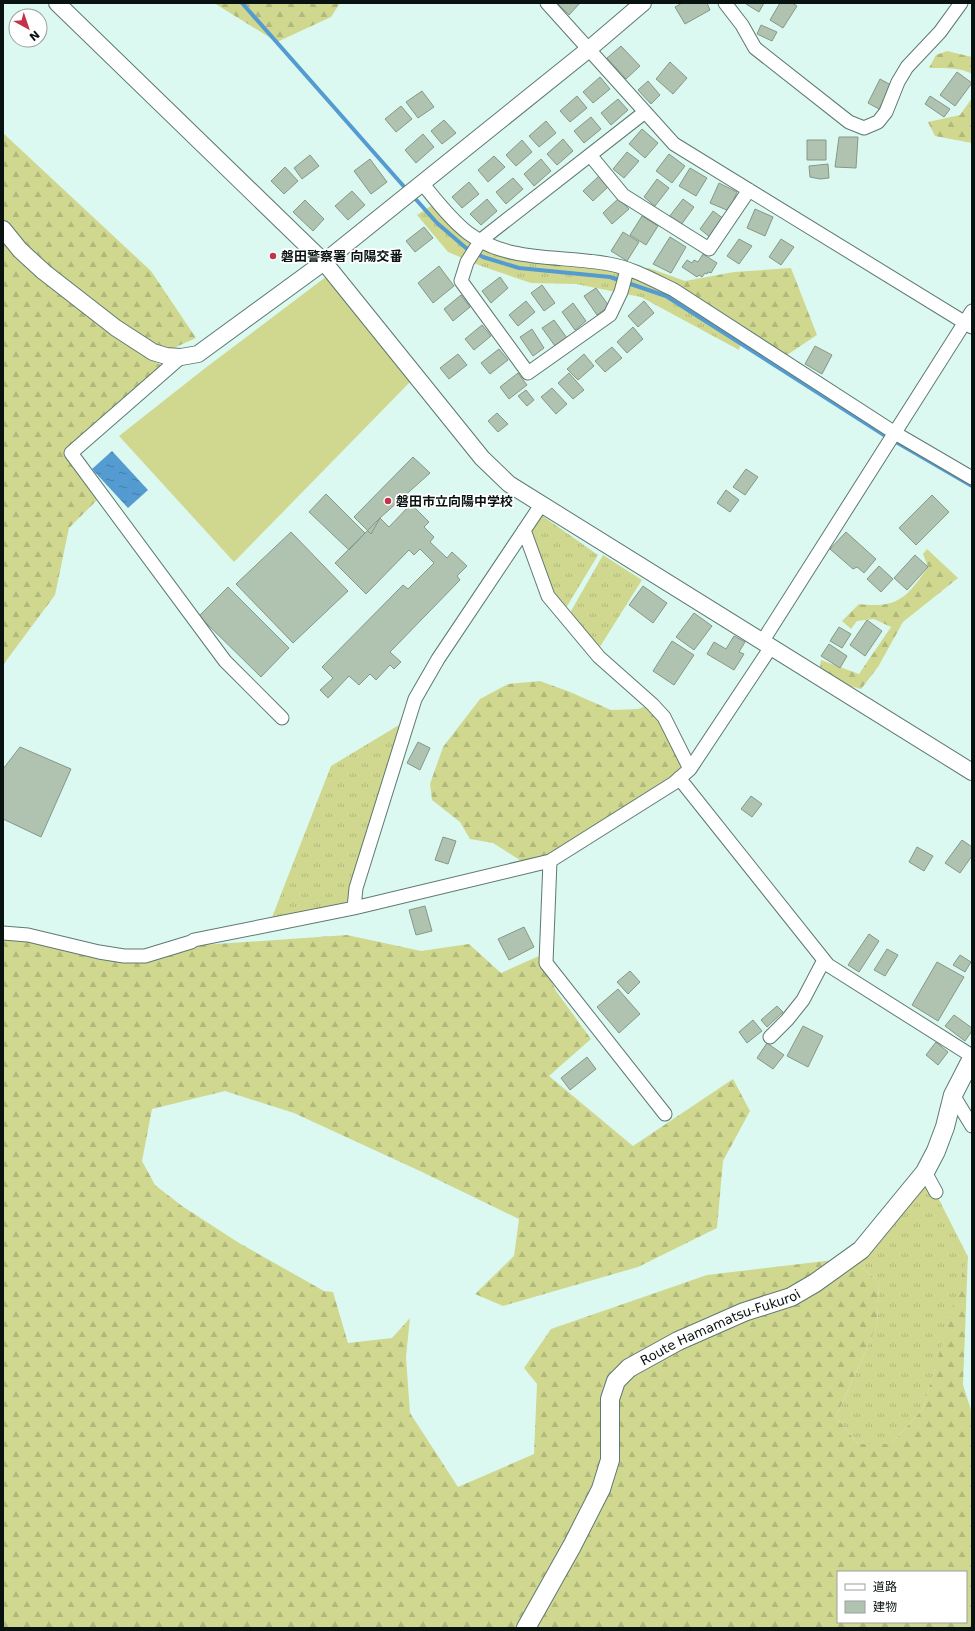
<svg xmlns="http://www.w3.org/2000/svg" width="975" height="1631" viewBox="0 0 975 1631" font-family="'DejaVu Sans','Noto Sans JP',sans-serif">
	<defs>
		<pattern id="grass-tufts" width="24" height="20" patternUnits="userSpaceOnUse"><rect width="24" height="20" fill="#d0d890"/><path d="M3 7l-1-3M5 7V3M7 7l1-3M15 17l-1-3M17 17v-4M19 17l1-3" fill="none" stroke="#b1b87b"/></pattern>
		<pattern id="forest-firs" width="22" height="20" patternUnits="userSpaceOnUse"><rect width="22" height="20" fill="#d0d890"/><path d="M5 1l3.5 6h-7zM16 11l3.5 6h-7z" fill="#b1b87b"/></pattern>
		<pattern id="water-ripples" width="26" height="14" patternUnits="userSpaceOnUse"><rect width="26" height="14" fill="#549bd1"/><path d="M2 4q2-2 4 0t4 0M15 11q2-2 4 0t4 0" fill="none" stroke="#447da8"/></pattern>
	</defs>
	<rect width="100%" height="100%" fill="#dbf9f1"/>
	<path fill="url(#grass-tufts)" d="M431 206 469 239 648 277 743 335 739 350 641 297 576 284 531 283 481 266 448 252 417 215Z
		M537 512 598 555 563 613 524 530Z
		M603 555 642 580 596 653 567 618Z
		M409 719 354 908 269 925 331 766Z
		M925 1172 968 1257 923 1409 891 1444H858L836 1417 877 1325 879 1282 850 1258Z"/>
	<path fill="url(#forest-firs)" fill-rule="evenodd" d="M214 3H340L331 17 277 42Z
		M947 51 972 57V74C960 67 943 68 929 68L936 55Z
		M972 98V143L935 136 928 122 960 115Z
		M3 133 151 271 196 338 149 359 163 366 75 449 102 495 69 528 55 595 3 665Z
		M649 268 685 281 734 272 791 268 817 335 781 359 631 271Z
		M927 549 958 578 903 622 878 667 861 689 850 686 820 669 821 660 859 674 891 627 874 619 857 621 851 629 842 621 859 604C898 609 907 597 928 567L923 554Z
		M540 681 570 692 611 710 638 709 652 704 690 769 550 861 529 866 493 843 470 839 460 822 432 800 430 784 443 747 480 699 508 684Z
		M3 934 99 952 347 935 421 951 469 944 501 973 539 956 556 991 591 1039 549 1076 633 1146 733 1079 750 1111 723 1161 717 1228 638 1267 503 1306 475 1294 514 1256 519 1219 422 1172 294 1113 225 1091 152 1109 142 1161 155 1185 182 1206 239 1243 324 1291 333 1292 348 1343 392 1338 410 1318 406 1357 410 1413 458 1487 534 1454 537 1384 524 1368 551 1329 707 1275 850 1258 879 1282 877 1325 836 1417 858 1444H891L923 1409 968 1254 963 1385 972 1413V1628H3ZM838 1572H966V1622H838Z"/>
	<path fill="#d0d890" d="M327 276 411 381 234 562 119 436 204 369Z"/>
	<path fill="url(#water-ripples)" d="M112 451 148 490 128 508 92 469Z"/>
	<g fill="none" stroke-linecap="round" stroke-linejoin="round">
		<path stroke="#549bd1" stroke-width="4" d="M242 3 407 190
			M412 195 437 223 466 248 483 257 519 268 610 277 666 296 884 435 972 486"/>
	</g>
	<path fill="#b0c3b1" stroke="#869887" d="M557 3H580L569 15Z
		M682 3H707L710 10 685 24 675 7Z
		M747 3H764L759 12 746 4Z
		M780 3H792L797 6 783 28 770 20Z
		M761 25 777 32 772 41 757 34Z
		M621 46 640 66 626 79 607 58Z
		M670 62 687 78 673 94 656 79Z
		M957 72 972 83 955 106 940 95Z
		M600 77 610 89 593 103 583 92Z
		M880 79 891 85 879 109 868 103Z
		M648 81 660 95 651 104 638 90Z
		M422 91 434 107 418 118 406 102Z
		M577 96 587 108 570 122 560 111Z
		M930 96 950 109 944 117 925 104Z
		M618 99 628 110 611 125 601 113Z
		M401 106 412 119 396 132 385 119Z
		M591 117 601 129 584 143 574 131Z
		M444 120 456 133 442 144 431 131Z
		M546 121 556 133 539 147 529 136Z
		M642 129 658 143 645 158 629 144Z
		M423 134 434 147 416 163 405 150Z
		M839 137H858L856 168 835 167Z
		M563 139 573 151 557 165 547 154Z
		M522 140 532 152 516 166 506 155Z
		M807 140H826V160H807Z
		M627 152 639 161 624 178 613 169Z
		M669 154 685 166 672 183 656 171Z
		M310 155 319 166 302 179 294 168Z
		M494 156 505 167 488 182 478 170Z
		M370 159 387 182 371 194 354 171Z
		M541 159 551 171 534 186 524 174Z
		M828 164 829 178 820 179 810 177 809 166Z
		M285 167 298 181 284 194 271 181Z
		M690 168 707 178 696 196 679 186Z
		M600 175 609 186 593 201 583 191Z
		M513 178 523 189 506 204 496 192Z
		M657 179 669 188 655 206 644 197Z
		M469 182 479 194 462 208 452 197Z
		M719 183 737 192 729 211 710 203Z
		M352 191 365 205 348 220 335 206Z
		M619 198 629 209 612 224 603 213Z
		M487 199 497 211 481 225 470 214Z
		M683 199 694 207 681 225 669 217Z
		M305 200 324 219 313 231 293 212Z
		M755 209 773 217 765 236 747 228Z
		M713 211 724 219 711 238 700 229Z
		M642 216 658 226 646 245 630 235Z
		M424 227 433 238 415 252 406 241Z
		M623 232 639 242 627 261 611 251Z
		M670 237 686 247 671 273 653 264Z
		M739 239 752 246 739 264 727 256Z
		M781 239 794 247 781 265 769 257Z
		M703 254 717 263 711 273 708 272 707 274 705 273 702 277 699 275 697 277 682 267 687 260 692 263 694 260 698 262Z
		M439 266 454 286 433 303 418 283Z
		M500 277 508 288 491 303 482 291Z
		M542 285 555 303 544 311 531 293Z
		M596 288 609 306 597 315 584 296Z
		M461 295 470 307 453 321 444 309Z
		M526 301 535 312 518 326 509 315Z
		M644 301 654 313 638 327 628 316Z
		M573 303 586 321 575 330 562 312Z
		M554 320 567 338 555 346 542 328Z
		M482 325 491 336 474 350 465 339Z
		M633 327 643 339 627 353 617 342Z
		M532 329 544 348 533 356 520 337Z
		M815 346 832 355 822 374 805 364Z
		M612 347 622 358 605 372 595 361Z
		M499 349 508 360 490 374 481 363Z
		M458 354 467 365 449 379 440 368Z
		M584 354 594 366 578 380 567 369Z
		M518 373 527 385 509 399 500 387Z
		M569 373 584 390 573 399 558 383Z
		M552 388 567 404 556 414 541 397Z
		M526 390 534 400 527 406 518 396Z
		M497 413 508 424 498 432 488 421Z
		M413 457 430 473 380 518 371 534 354 517Z
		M746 469 758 477 745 495 733 487Z
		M726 490 739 500 730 512 717 503Z
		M326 494 365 533 349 550 309 512Z
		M932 495 949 512 916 545 899 528Z
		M411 504 429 522 424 527 434 537 430 542 447 558 452 552 467 566 457 576 460 580 390 652 401 662 394 669 390 665 376 680 370 674 359 685 349 676 328 698 320 690 333 678 322 667 403 585 408 589 434 563 420 549 414 555 409 550 366 594 335 563 380 518 389 527Z
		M291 532 348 591 293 643 236 584Z
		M846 532 876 559 864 573 857 567 853 569 830 549Z
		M915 555 928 567 907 590 894 578Z
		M879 566 893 579 881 592 867 579Z
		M643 586 667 603 653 623 629 605Z
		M228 587 289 648 261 677 199 616Z
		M694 613 712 626 694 650 676 637Z
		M867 620 882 631 865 656 850 645Z
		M839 627 851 634 842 648 830 641Z
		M734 636 745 642 739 652 744 654 734 670 707 654 714 642 726 649Z
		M672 641 694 655 674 685 653 671Z
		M829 644 847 656 840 668 821 656Z
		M418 742 430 748 420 770 407 763Z
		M20 747 71 769 41 837 3 819V769Z
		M751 796 762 804 752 817 741 809Z
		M443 837 456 841 448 864 435 860Z
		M962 840 972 847V856L960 873 945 863Z
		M917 847 933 856 924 871 909 862Z
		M425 906 432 931 416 935 409 910Z
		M524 927 534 947 509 960 498 939Z
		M869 934 879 941 859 972 848 965Z
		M887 949 898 955 885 976 874 970Z
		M960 955 971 962 965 972 953 965Z
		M937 962 964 977 938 1021 912 1005Z
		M630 971 640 982 628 994 617 982Z
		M618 989 640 1014 619 1033 597 1007Z
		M777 1006 783 1012 767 1027 761 1020Z
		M954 1015 972 1028V1031L965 1041 945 1026Z
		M753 1020 762 1031 747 1043 739 1032Z
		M803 1026 823 1036 808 1067 787 1056Z
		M936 1042 948 1052 938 1065 926 1055Z
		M767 1043 784 1055 773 1069 757 1058Z
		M587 1057 596 1069 570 1090 561 1078Z"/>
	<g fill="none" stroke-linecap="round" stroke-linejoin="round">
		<defs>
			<path id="minor" d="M547 3 674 144 972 327
				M725 3 742 25 755 48 849 122 864 128 878 122 886 112 898 82 907 67 940 32 961 3
				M590 155 623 195 709 249 749 190
				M422 183C436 200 450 219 468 233 508 263 562 255 609 264 632 268 653 280 674 290L895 433 972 478
				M627 270 621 292 610 315 528 373 461 281 467 262 481 240 645 112
				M181 357 71 453 225 661 282 718
				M524 530 548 596 599 657 652 704 664 717 690 769
				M762 642 972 311
				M679 778 828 965 972 1056
				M550 861 546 963 665 1114
				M354 908 356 888 415 699 438 659 541 505
				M3 933 28 935 99 952 124 956H145L191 942 194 940 354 908 550 861 674 783 690 769 771 647
				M770 1037 787 1020 803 1000 824 960
				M953 1095 972 1126
				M925 1172 936 1192"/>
			<path id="tertiary" d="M57 3 324 262 482 458 509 484 972 772
				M3 229 20 250 44 272 116 328 153 352 166 356 181 357 198 354 324 262 589 49 643 3"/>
			<g id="secondary">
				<path id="s1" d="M526 1628 572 1546 601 1489 610 1460V1399L616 1381 629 1368 678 1341 744 1312 791 1297 815 1283 861 1250 925 1172 936 1151 945 1127 953 1095 972 1058"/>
			</g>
		</defs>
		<use href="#minor" stroke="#5e7972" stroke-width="15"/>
		<use href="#tertiary" stroke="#5e7972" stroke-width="18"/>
		<use href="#secondary" stroke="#5e7972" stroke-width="20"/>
		<use href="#minor" stroke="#fff" stroke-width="13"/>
		<use href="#tertiary" stroke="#fff" stroke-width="16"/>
		<use href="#secondary" stroke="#fff" stroke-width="18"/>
	</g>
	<g fill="#c3334c" stroke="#fff" stroke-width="1.5">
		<circle cx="273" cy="256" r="4"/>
		<circle cx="388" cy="501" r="4"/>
	</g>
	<g text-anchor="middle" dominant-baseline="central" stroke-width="3.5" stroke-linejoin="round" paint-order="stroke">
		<g font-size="13" font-weight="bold" fill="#081210" stroke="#fff" text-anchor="start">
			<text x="281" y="256">磐田警察署 向陽交番</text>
			<text x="396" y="501">磐田市立向陽中学校</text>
		</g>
		<g font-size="13" fill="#081210" stroke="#fff">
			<text stroke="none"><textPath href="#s1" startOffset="387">Route Hamamatsu-Fukuroi</textPath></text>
		</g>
	</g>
	<rect width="975" height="1631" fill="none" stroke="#081210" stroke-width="8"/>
	<rect x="837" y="1571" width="130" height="52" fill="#ffffff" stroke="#9ca09f"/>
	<rect x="845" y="1584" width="20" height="6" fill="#ffffff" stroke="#9ca09f"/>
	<text x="873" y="1591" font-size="12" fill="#081210">道路</text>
	<rect x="845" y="1601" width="20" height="12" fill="#b0c3b1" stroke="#9ca09f"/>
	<text x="873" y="1611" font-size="12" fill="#081210">建物</text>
	<g transform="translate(28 28) rotate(140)"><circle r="19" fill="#ffffff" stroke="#9ca09f"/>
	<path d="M0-3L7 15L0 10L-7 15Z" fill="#c3334c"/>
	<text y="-6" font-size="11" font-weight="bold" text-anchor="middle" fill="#081210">N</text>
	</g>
</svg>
